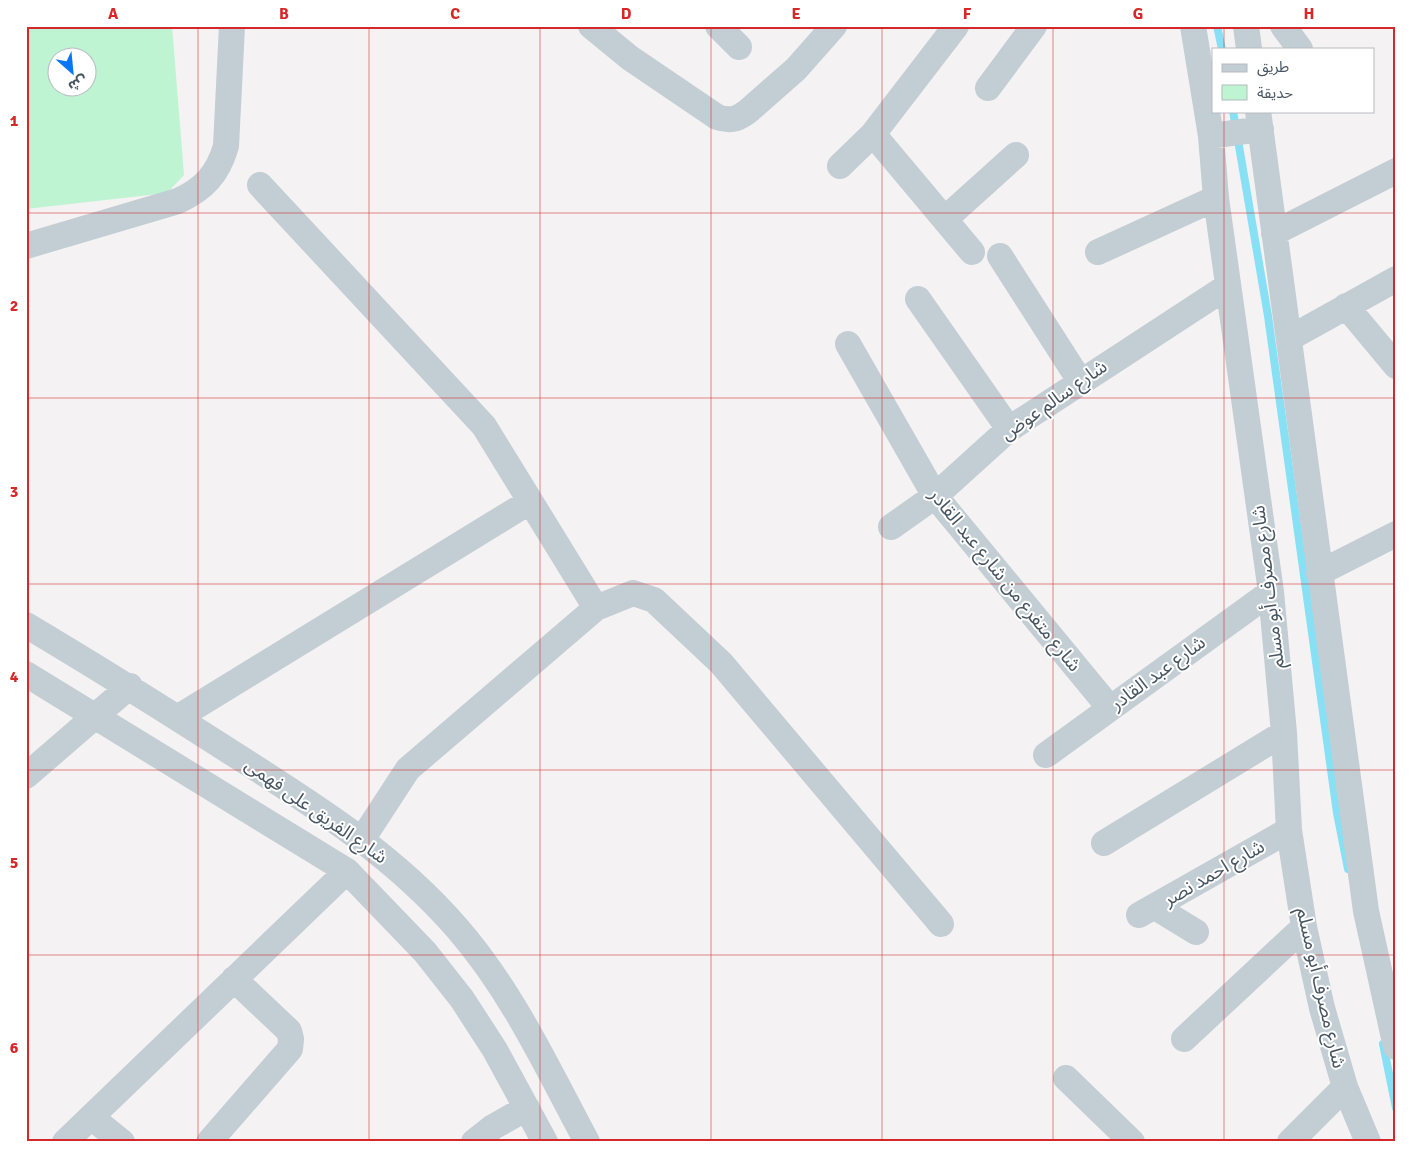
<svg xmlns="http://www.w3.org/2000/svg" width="1422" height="1168" viewBox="0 0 1422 1168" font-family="Signika,'Noto Sans Arabic',sans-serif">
	<rect width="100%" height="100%" fill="#f4f2f2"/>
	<path fill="#bef4d2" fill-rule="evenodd" d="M26 26H172L184 175 167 193 26 209ZM58 58H88V88H58Z"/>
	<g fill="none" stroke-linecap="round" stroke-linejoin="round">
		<path stroke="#88e0f5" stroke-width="8" d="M1217 26 1222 49
			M1233 111 1268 316 1337 813 1348 869
			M1383 1044 1396 1108"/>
		<path stroke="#c2cdd4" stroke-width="26" d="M591 26 630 58 717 117C729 121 736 120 747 112L796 69 834 26
			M718 26 739 47
			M1193 26 1211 136 1216 198 1271 592 1284 733 1289 830 1304 927 1322 1008 1345 1087 1368 1142
			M1246 26 1249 49
			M1283 26 1300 49
			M988 88 1034 26
			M1258 111 1366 911 1396 1047
			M873 134 972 252
			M1211 136 1261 129
			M840 166 873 134 956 26
			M260 185 484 426 596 608
			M945 219 1016 155
			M1274 233 1396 171
			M26 246 178 201C204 189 218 174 226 146L232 26
			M1098 252 1216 198
			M1000 256 1080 381
			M918 299 1009 429
			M1346 306 1396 366
			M1290 338 1396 279
			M848 344 935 496 1109 707
			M891 527 935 496 1009 429 1228 286
			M1319 573 1396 534
			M26 625C95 666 162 708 229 751 312 804 392 853 457 928 512 991 548 1069 587 1142
			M26 674 347 871 425 952 462 999 495 1050 545 1142
			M177 718 529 502
			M1046 755 1271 592
			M26 776 130 686
			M363 838 408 769 596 608 633 593 654 600 721 663 941 924
			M1104 843 1284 733
			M1155 907 1196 932
			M1139 915 1289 830
			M1184 1039 1304 927
			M1066 1078 1132 1142
			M91 1117 122 1142
			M65 1142 347 871
			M209 1142 290 1049 291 1039 289 1031 234 979
			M474 1142 493 1127 527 1108
			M1290 1142 1345 1087"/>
	</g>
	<path fill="none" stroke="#d62828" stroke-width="1" stroke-opacity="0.55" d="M198 26V1142M369 26V1142M540 26V1142M711 26V1142M882 26V1142M1053 26V1142M1224 26V49M1224 111V1142M26 213H1396M26 398H1396M26 584H1396M26 770H1396M26 955H1396"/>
	<g text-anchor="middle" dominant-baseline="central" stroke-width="4" stroke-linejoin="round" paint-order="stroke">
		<g font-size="19" fill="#485662" stroke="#fff">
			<text transform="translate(1054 400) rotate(-35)">شارع سالم عوض</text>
			<text transform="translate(1005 580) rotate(51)">شارع متفرع من شارع عبد القادر</text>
			<text transform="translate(1268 587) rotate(-97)">شارع مصرف أبو مسلم</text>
			<text transform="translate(1158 673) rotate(-36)">شارع عبد القادر</text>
			<text transform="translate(316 811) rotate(35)">شارع الفريق على فهمى</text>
			<text transform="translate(1214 873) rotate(-30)">شارع احمد نصر</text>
			<text transform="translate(1321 988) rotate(77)">شارع مصرف أبو مسلم</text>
		</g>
	</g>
	<rect width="1422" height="1168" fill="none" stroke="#ffffff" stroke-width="55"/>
	<rect x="1212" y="48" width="162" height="65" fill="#ffffff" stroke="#b6bbc0"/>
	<rect x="1222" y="64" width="25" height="8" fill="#c2cdd4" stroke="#b6bbc0"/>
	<text x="1257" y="72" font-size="15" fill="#485662">طريق</text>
	<rect x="1222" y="85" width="25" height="15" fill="#bef4d2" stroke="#b6bbc0"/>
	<text x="1257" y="98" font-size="15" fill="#485662">حديقة</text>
	<g transform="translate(72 72) rotate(153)"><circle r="24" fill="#ffffff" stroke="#b6bbc0"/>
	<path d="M0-4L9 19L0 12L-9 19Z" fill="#0975f7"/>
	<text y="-8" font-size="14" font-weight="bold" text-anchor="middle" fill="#485662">ش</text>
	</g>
	<rect x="28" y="28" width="1366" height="1112" fill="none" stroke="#d62828" stroke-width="2"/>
	<g font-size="16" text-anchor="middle" font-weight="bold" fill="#d62828">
		<text x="113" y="19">A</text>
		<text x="284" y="19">B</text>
		<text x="455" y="19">C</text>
		<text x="626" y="19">D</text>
		<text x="796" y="19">E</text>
		<text x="967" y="19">F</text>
		<text x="1138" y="19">G</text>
		<text x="1309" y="19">H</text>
		<text x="14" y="126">1</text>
		<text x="14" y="311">2</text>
		<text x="14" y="497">3</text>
		<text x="14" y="682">4</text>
		<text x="14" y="868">5</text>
		<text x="14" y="1053">6</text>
	</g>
</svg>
